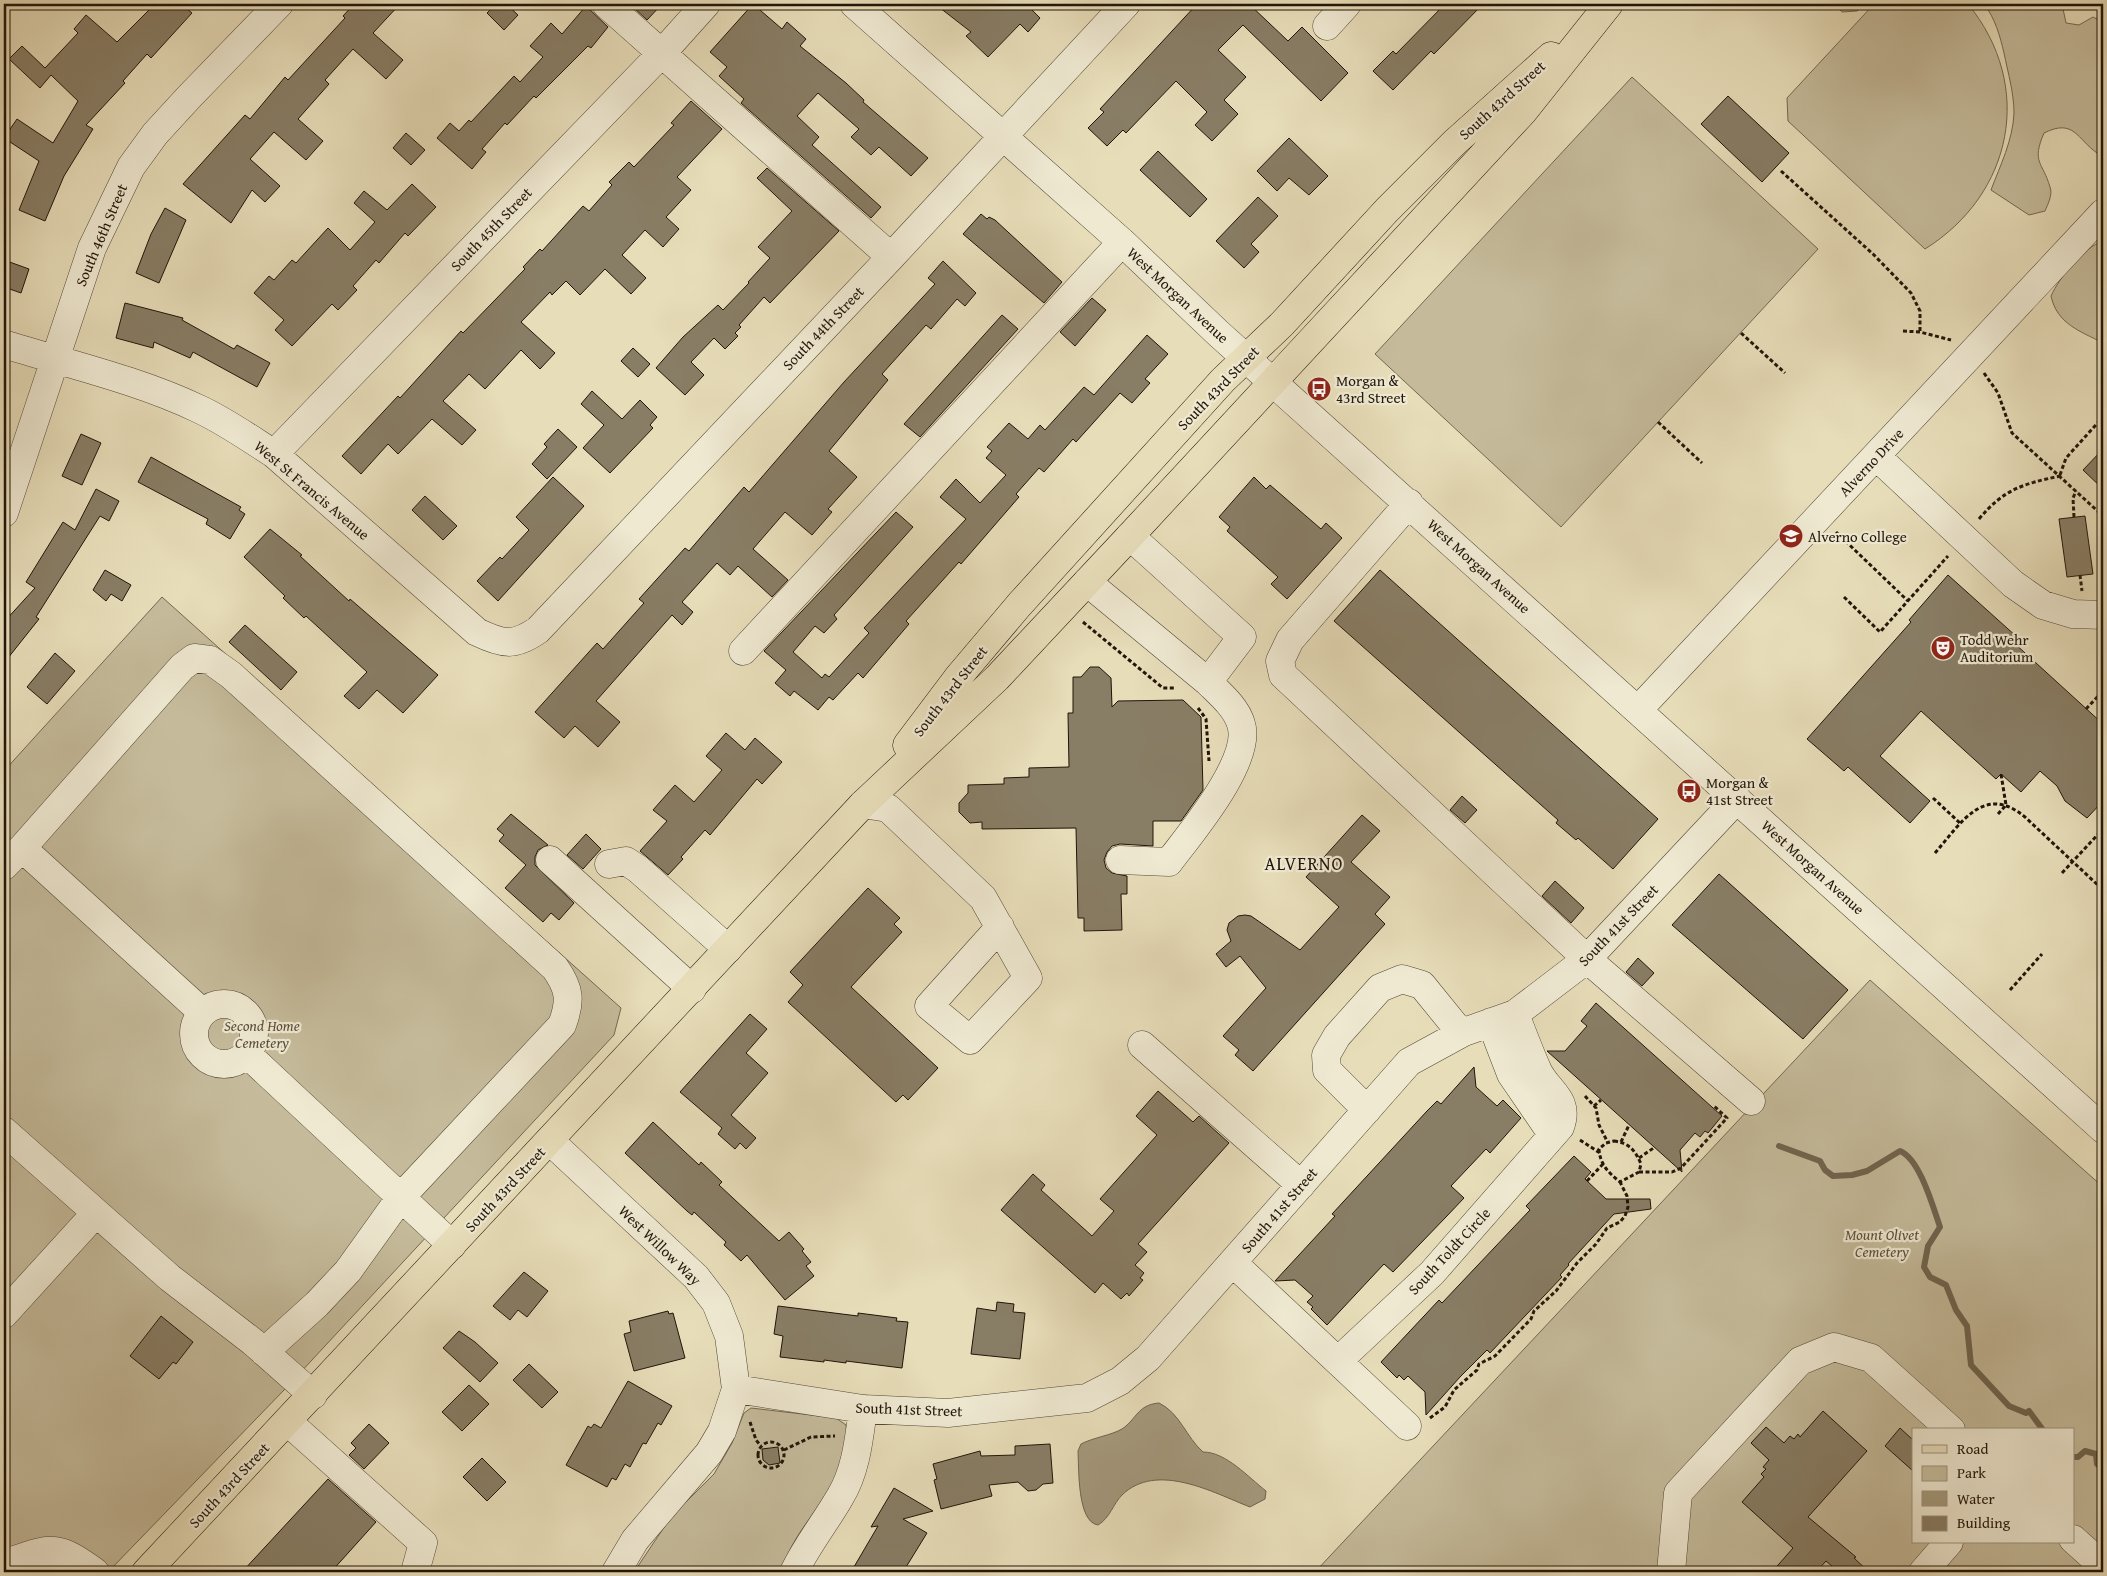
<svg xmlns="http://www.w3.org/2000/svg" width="2107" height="1576" viewBox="0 0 2107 1576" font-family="'Gentium Book Plus',serif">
	<rect width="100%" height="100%" fill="#e7ddb9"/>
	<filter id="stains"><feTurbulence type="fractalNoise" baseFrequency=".004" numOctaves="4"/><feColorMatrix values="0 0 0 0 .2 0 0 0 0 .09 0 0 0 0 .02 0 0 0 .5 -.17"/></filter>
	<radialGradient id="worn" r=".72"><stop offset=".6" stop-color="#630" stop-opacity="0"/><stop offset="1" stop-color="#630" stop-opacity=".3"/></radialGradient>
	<path fill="#c5bb9b" stroke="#736852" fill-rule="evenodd" d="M1835 4H1866L1857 11 1842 12Z
		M1874 4H1968C2035 86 2013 194 1925 249L1788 121 1787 98Z
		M1984 4H2062L2066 23 2079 25 2093 17 2103 22V148L2097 153C2077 139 2074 118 2044 133 2031 163 2043 162 2050 187 2053 194 2048 204 2045 211L2029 215 1991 190C2000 166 2013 140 2014 113 2014 93 2008 73 2004 53 2000 36 1995 18 1984 4Z
		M1632 77 1818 249 1561 527 1375 354Z
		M2103 241V343C2080 331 2057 324 2051 296 2059 278 2084 247 2103 241Z
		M162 597 621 1008 614 1035 285 1389 108 1572H4V771Z
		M1870 980 2103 1187V1572H1315ZM1913 1430H2073V1542H1913Z
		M751 1408 836 1418 846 1425C852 1467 818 1504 797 1537 790 1548 785 1561 779 1572H634L671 1517 714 1474 732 1443 744 1413Z"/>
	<path fill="#a4997d" stroke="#70644f" d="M1159 1403C1180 1413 1186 1437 1203 1452 1226 1452 1248 1477 1266 1491L1265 1499 1250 1507C1214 1493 1157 1461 1122 1495 1113 1504 1110 1518 1098 1525 1077 1522 1079 1468 1078 1451L1081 1444C1092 1438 1112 1435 1122 1429 1137 1419 1137 1405 1159 1403Z"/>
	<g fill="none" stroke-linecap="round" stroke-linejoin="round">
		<path stroke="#70644f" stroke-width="6" d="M1779 1146 1820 1161 1825 1170 1833 1176 1852 1175 1867 1171 1900 1151C1920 1159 1933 1207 1940 1227L1928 1246 1924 1267 1930 1277 1946 1285 1956 1310 1967 1326 1971 1365 2009 1406 2026 1413 2029 1411 2043 1430
			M2073 1457H2078L2085 1451 2096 1454 2097 1464 2103 1468"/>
	</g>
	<path fill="#887d65" stroke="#211509" d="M155 4H181L192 13 151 58 147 54 123 81 125 83 86 125 93 129 64 176 45 221 19 210 39 161 4 138 17 119 53 143 78 101 51 75 40 88 9 59 22 46 45 68 78 33 74 29 86 15 117 42Z
		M354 4H400L373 33 403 60 386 79 353 49 325 80 329 84 298 119 323 141 306 160 274 132 250 159 280 186 265 202 252 190 231 223 183 184 245 115 250 119 285 77 288 80 345 18 343 16Z
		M496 4H506L518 15 504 30 487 13Z
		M635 4H662L647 20 632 6Z
		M753 4 782 29 787 22 806 39 800 46 846 83 864 100 863 102 928 158 911 176 879 147 871 155 851 137 859 129 818 93 797 116 819 137 812 145 881 207 871 218 741 103 744 99 719 76 727 67 710 52Z
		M935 4H1026L1040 18 1028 32 1020 24 988 57 966 36 971 32Z
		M1197 4H1249L1288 41 1302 27 1348 73 1321 101 1243 25 1218 50 1246 77 1224 100 1238 114 1212 141 1195 125 1207 112 1176 81 1126 133 1123 130 1107 146 1088 128 1104 112 1100 109Z
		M1445 4H1483L1434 54 1431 51 1393 90 1373 71 1393 51 1396 54Z
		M586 6 608 27 591 48 588 46 536 98 534 96 507 125 505 123 482 149 486 152 472 169 437 138 450 123 459 131 469 120 471 122 514 76 520 82 543 57 530 46 551 23 562 34Z
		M1728 96 1789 153 1762 182 1701 124Z
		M691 101 722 129 677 177 691 190 666 217 679 229 663 247 645 230 622 255 646 278 631 294 605 269 580 295 566 281 552 295 550 292 521 322 555 353 540 369 521 350 485 389 469 374 443 401 476 430 462 445 432 419 398 454 388 444 361 474 342 456 398 396 400 398 461 331 463 333 525 269 523 267 540 249 542 251 583 206 589 211 612 185 609 182 629 162 634 167 674 125 671 123Z
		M406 133 425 150 411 165 393 148Z
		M1289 138 1328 176 1309 195 1289 178 1277 191 1257 171Z
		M1158 151 1207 199 1190 217 1140 170Z
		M767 168 839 231 770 303 764 297 739 325 741 327 735 333 738 336 725 349 714 338 691 362 704 375 685 395 656 368 683 337 718 305 723 310 749 283 748 282 770 258 758 247 792 211 757 178Z
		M412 184 436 207 408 236 405 233 379 263 376 260 353 286 357 290 338 310 332 304 292 346 275 330 284 320 254 293 269 276 274 280 292 260 296 263 328 228 350 250 375 222 354 203 364 191 387 210Z
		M1258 197 1278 216 1251 244 1259 252 1244 268 1216 241Z
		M165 208 186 220 159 283 136 273 151 234Z
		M981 214 987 219 989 217 995 220 1062 282 1044 303 963 234Z
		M4 260 29 269 21 293 4 287Z
		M943 261 976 293 965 306 957 299 931 329 926 325 882 374 888 380 829 451 857 477 828 509 832 512 812 535 785 512 753 549 788 580 772 597 738 566 730 575 717 563 682 602 693 612 682 625 672 615 596 701 620 722 598 747 575 726 564 738 535 712 597 643 603 649 644 603 639 599 685 548 689 551 744 487 749 492 844 382 935 284 928 278Z
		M1092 298 1106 310 1075 346 1060 332Z
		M125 303 183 318 182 320 234 349 237 345 270 363 257 387 193 352 190 358 154 342 153 348 116 338Z
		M1002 315 1018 329 920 437 904 424Z
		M1147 335 1168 354 1145 379 1150 383 1132 403 1120 393 1076 442 1073 439 1044 472 1039 468 1016 494 1019 497 961 564 959 562 906 621 909 624 863 678 858 673 833 700 829 697 818 710 794 691 790 696 775 683 786 670 764 651 896 512 913 527 834 615 837 619 824 633 815 626 793 652 822 678 825 674 829 677 869 633 864 628 966 519 940 497 956 479 980 503 1006 475 986 458 992 451 987 447 1009 423 1028 439 1040 425 1045 430 1084 387 1094 395Z
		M633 348 650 364 638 377 621 361Z
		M592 391 622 419 640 400 657 417 650 425 653 428 610 473 583 448 604 425 581 404Z
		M558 429 577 447 547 479 532 464 547 447 544 444Z
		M81 434 101 443 82 485 62 476Z
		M2103 449V489L2083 470Z
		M151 457 241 507 239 510 245 514 230 539 206 524 208 519 138 482Z
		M553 477 584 506 498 601 477 581 500 557 502 559 529 530 516 517Z
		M1254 477 1266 489 1270 485 1321 529 1326 523 1342 538 1287 599 1271 584 1278 577 1227 531 1230 527 1219 517Z
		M96 489 119 501 109 521 100 516 36 617 39 619 4 663V622L35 588 26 582 63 522 75 530Z
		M425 496 457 526 443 540 412 510Z
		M2085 516 2093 574 2067 577 2059 519Z
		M270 529 302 555 300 556 349 601 350 599 438 675 403 713 377 690 359 709 344 696 367 672 306 616 304 618 283 598 285 596 244 557Z
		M105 570 131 585 122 601 111 594 106 601 93 590Z
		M1380 570 1658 819 1613 869 1578 838 1576 840 1556 823 1558 820 1334 621Z
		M1948 575 2017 637 2013 642 2103 724V801L2087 818 2065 801 2057 786 2040 771 2021 792 2001 774 1996 779 1921 711 1880 756 1930 801 1910 823 1848 767 1844 771 1807 739 1911 622 1909 620Z
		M245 625 297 672 281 690 229 642Z
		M55 653 75 671 47 704 27 687Z
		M1090 667H1099L1111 678 1112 707 1118 701 1183 700 1201 717 1203 790 1191 807 1181 821H1153V846L1120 844 1112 846 1107 852 1104 860 1106 868 1112 873 1127 876V894H1121L1122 930 1084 931V918H1078L1076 828 982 829V822L970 823 959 812V803L968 793V785L1004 784V778L1029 777V768L1069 767 1068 713H1073V677H1081Z
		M726 733 745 750 755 738 782 762 762 784 757 779 710 835 705 830 681 857 683 859 668 875 640 851 667 821 653 810 675 785 694 802 722 770 706 756Z
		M1462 796 1477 810 1465 823 1450 810Z
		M511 814 548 845 538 850 535 857V865L574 903 559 920 551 913 543 922 505 888 526 865 499 841 504 835 497 829Z
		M1362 815 1380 831 1351 862 1390 897 1375 914 1385 924 1253 1071 1235 1055 1239 1050 1223 1036 1266 988 1240 956 1226 967 1216 954 1231 941 1227 930 1229 923 1238 916 1245 915 1251 916 1300 950 1339 907 1306 877Z
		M586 834 601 849 583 869 567 855Z
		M1719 874 1848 990 1803 1039 1672 925Z
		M1555 881 1584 908 1571 923 1542 896Z
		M868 888 900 918 894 924 902 932 851 987 938 1068 908 1100 903 1095 896 1102 788 1002 803 985 790 972Z
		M1638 958 1654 973 1642 986 1626 972Z
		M1596 1003 1722 1116 1708 1133 1705 1131 1700 1137 1695 1133 1680 1150 1682 1172 1547 1051H1565L1587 1026 1581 1021Z
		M750 1014 767 1029 746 1053 768 1073 731 1115 756 1138 746 1149 740 1143 735 1149 718 1134 722 1128 680 1092Z
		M1474 1067 1476 1087 1497 1106 1503 1100 1521 1118 1490 1153 1486 1149 1451 1186 1464 1198 1446 1217 1393 1272 1384 1264 1327 1325 1311 1309 1313 1307 1307 1302 1313 1296 1295 1280 1275 1281 1335 1216 1332 1214 1427 1111 1437 1101 1441 1104Z
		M1158 1091 1193 1122 1199 1116 1229 1143 1138 1244 1147 1252 1135 1265 1144 1273 1140 1278 1143 1280 1129 1296 1127 1293 1121 1299 1103 1283 1095 1293 1001 1210 1033 1174 1045 1185 1041 1190 1092 1236 1114 1211 1100 1199 1157 1135 1136 1116Z
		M653 1122 699 1165 701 1162 722 1182 719 1185 779 1241 789 1232 804 1249 802 1251 811 1262 806 1266 814 1276 785 1300 747 1255 741 1261 724 1245 726 1242 694 1212 692 1215 687 1211 625 1153Z
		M1574 1156 1591 1172 1585 1179 1606 1199H1650L1651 1209 1614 1214 1568 1264 1569 1265 1560 1275 1562 1277 1490 1353 1487 1350 1460 1377 1426 1415 1425 1392 1408 1376 1404 1380 1399 1375 1397 1378 1381 1362 1439 1300 1442 1303 1530 1210 1526 1206Z
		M524 1272 548 1291 527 1317 518 1310 510 1320 493 1306Z
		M997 1302 1014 1304 1013 1312 1025 1313 1020 1359 971 1354 977 1308 996 1311Z
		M778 1306 858 1316V1313L897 1318 896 1321 908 1322 902 1368 846 1361V1363L824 1360V1362L780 1357 783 1336 774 1334Z
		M668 1311 669 1314 673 1313 685 1358 634 1371 624 1334 631 1332 629 1321Z
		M161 1316 193 1342 176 1364 173 1362 159 1379 130 1356Z
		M459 1331 475 1342 498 1363 480 1382 443 1348Z
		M529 1364 558 1392 542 1408 513 1380Z
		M628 1381 672 1406 661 1425 658 1423 646 1444 643 1443 630 1467 625 1464 616 1480 612 1478 607 1487 566 1465 588 1426 591 1428 594 1424 601 1428Z
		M469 1385 489 1404 462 1431 442 1412Z
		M1823 1411 1867 1451 1808 1517 1856 1557 1854 1558 1869 1572H1839L1826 1561 1816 1572H1772L1793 1548 1742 1502 1764 1477 1761 1474 1766 1469 1763 1467 1769 1460 1751 1443 1766 1427 1784 1443 1790 1436 1794 1439 1798 1434 1800 1437Z
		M369 1424 389 1443 364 1469 349 1455 356 1448 351 1443Z
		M1900 1428 1913 1440V1471L1885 1446Z
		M1050 1444 1053 1483 1043 1484 1036 1490 1028 1491 1018 1482 989 1485 992 1496 941 1509 934 1480 937 1479 933 1464 980 1451 981 1456 1015 1455V1446Z
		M778 1447 780 1463 769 1465 763 1460 762 1449Z
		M482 1458 506 1482 487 1501 463 1477Z
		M328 1479 376 1522 331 1572H242Z
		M894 1488 933 1511 903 1519 927 1533 903 1572H851L878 1526 871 1527Z"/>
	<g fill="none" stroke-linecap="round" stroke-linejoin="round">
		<defs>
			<path id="minor" d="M606 4 891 257
				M854 4 1122 242 1219 334 2103 1129
				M1327 26 1347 4
				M4 344C68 364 138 380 199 409 225 421 249 438 274 454L477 632C502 644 514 647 538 630L891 257 1126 4
				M274 454 662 53 706 4
				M1876 456 2013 584 2043 605 2073 614 2103 615
				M1409 503 1290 640 1280 661 1283 675 1587 959 1751 1101
				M4 513 92 248 131 167 155 134 189 97 279 4
				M1087 582 1208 682 1242 637 1130 536
				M743 651 1122 242
				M1638 710 2103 213
				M863 804 888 808 983 898 1028 978 970 1040 929 1006 1000 927
				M22 848 182 667 194 658 210 660 231 675 555 968C570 989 571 1001 562 1025L401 1197 348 1271 317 1304 264 1352
				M550 860 692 989
				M1120 860 1169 862C1190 834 1253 760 1241 724 1236 707 1220 694 1208 682
				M609 864 626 861 638 869 728 949
				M4 866 22 848 202 1012
				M194 1034a30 30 0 1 1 60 0a30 30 0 1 1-60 0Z
				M1491 1022 1511 1074 1552 1134
				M1142 1045 1301 1185
				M247 1054 452 1245
				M1367 1110 1327 1070 1326 1055 1337 1036 1380 988 1402 979 1422 985 1461 1033
				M4 1131 170 1278 253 1342 313 1395
				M550 1141 696 1277 716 1303 729 1336 736 1389 722 1431 709 1453 635 1540 616 1572
				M1233 1263 1407 1426
				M4 1314 96 1213
				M1338 1361 1432 1273 1560 1127C1571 1098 1546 1091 1537 1069 1529 1051 1522 1032 1515 1014
				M736 1389 863 1409 948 1413 1087 1398 1120 1381 1148 1358 1409 1062 1464 1032 1515 1014 1587 959 1737 799
				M288 1422 423 1543 415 1572
				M2073 1539 2103 1566
				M51 1572 12 1561C53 1546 59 1546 95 1572
				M794 1572C807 1545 825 1523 840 1497 856 1471 859 1439 863 1409
				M1671 1572 1678 1493 1800 1361 1834 1347 1871 1358 1951 1430
				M1923 1572 1949 1542"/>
			<path id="major" d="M907 745 959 676 1019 605 1223 380 1282 324 1387 210 1455 142 1551 56
				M146 1572 863 804 997 678 1130 536 1523 112 1609 4"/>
		</defs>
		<use href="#minor" stroke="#524735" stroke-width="29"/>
		<use href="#major" stroke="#211509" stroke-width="29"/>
		<path stroke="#211509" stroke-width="3" stroke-dasharray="4 2.5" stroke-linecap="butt" d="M1781 171 1873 254 1911 293 1920 311V332
			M1903 331 1920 332 1951 340
			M1741 333 1785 373
			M1984 373 1998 393 2012 433 2103 516
			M1658 422 1702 463
			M2060 475 2066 458 2103 417
			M2074 517 2073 498 2076 491
			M1979 519C2004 489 2023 484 2060 476
			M1836 532 1908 601
			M2080 575 2082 591
			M1844 597 1880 632 1948 556
			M1083 622 1163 688H1176
			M1198 708 1206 719 1209 761
			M2086 709 2103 691
			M1933 798 1961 824
			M1998 814 2006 805 2001 774
			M1935 853C1961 823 1984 783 2025 817L2101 888 2103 885
			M2062 873 2103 829
			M2010 990 2042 954
			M1585 1096 1596 1108 1599 1125 1608 1143
			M1594 1106 1601 1100
			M1580 1140 1600 1153
			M1614 1141C1629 1143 1635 1150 1641 1164L1639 1172 1620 1182C1609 1173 1600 1165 1599 1149L1606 1143Z
			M1621 1142 1629 1125
			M1639 1158 1655 1147
			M1639 1172H1672L1681 1168 1727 1118 1714 1106
			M1587 1181 1603 1164
			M1430 1418 1445 1407 1454 1390 1477 1370 1479 1364 1495 1356 1531 1319 1534 1311 1556 1291 1577 1263 1596 1244 1607 1228 1620 1222 1625 1216 1628 1207 1627 1196 1620 1182
			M750 1422 756 1440 761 1446
			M758 1455a13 13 0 1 1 26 0a13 13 0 1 1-26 0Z
			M784 1450 811 1437 835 1436"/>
		<use href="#minor" stroke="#efe9d2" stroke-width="28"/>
		<use href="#major" stroke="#e7ddb9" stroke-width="28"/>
	</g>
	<defs>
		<symbol id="bus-disc" viewBox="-11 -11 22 22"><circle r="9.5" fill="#8f2418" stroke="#efe9d2"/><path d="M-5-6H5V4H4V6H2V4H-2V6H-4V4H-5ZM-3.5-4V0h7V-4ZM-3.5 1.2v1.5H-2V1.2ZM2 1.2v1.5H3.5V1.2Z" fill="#fff"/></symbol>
		<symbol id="university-disc" viewBox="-11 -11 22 22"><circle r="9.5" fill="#8f2418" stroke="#efe9d2"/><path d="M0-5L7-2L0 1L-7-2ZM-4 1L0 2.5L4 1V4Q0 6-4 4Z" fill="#fff"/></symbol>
		<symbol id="theatre-disc" viewBox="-11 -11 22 22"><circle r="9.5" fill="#8f2418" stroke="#efe9d2"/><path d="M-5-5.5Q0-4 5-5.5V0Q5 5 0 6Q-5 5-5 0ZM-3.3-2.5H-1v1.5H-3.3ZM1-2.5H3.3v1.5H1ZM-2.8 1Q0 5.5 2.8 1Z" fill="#fff"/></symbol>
	</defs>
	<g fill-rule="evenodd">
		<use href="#bus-disc" x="1305" y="375" width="28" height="28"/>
		<use href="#university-disc" x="1777" y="522" width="28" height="28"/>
		<use href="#theatre-disc" x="1929" y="634" width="28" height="28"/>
		<use href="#bus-disc" x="1675" y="777" width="28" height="28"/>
	</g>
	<g text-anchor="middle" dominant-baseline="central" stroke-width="4.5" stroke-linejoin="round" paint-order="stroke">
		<g font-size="15" fill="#211509" stroke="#efe9d2">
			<text transform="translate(1502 100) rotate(-42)">South 43rd Street</text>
			<text transform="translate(491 229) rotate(-46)">South 45th Street</text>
			<text transform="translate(101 235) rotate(-67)">South 46th Street</text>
			<text transform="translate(1178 295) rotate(43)">West Morgan Avenue</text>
			<text transform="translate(823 328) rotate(-46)">South 44th Street</text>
			<text transform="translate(1218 388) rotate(-46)">South 43rd Street</text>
			<text transform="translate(1871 462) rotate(-47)">Alverno Drive</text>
			<text transform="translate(312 490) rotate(40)">West St Francis Avenue</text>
			<text transform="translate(1479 566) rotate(42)">West Morgan Avenue</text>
			<text transform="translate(950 691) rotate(-52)">South 43rd Street</text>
			<text transform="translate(1813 867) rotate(42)">West Morgan Avenue</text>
			<text transform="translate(1618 925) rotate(-46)">South 41st Street</text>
			<text transform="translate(505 1189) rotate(-47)">South 43rd Street</text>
			<text transform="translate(1279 1210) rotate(-49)">South 41st Street</text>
			<text transform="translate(660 1245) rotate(44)">West Willow Way</text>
			<text transform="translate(1449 1251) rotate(-47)">South Toldt Circle</text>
			<text transform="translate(909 1409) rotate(2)">South 41st Street</text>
			<text transform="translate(229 1485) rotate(-47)">South 43rd Street</text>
		</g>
		<g font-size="15" fill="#211509" stroke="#efe9d2" text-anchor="start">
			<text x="1336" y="380">Morgan &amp;<tspan x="1336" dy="17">43rd Street</tspan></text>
			<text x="1808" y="536">Alverno College</text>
			<text x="1960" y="639">Todd Wehr<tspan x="1960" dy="17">Auditorium</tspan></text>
			<text x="1706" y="782">Morgan &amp;<tspan x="1706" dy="17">41st Street</tspan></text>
		</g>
		<g font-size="15" font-style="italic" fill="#5a4f3c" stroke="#efe9d2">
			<text x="262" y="1025">Second Home<tspan x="262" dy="17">Cemetery</tspan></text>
			<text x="1882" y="1234">Mount Olivet<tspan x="1882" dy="17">Cemetery</tspan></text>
		</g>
		<g font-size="18" letter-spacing="1" fill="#211509" stroke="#efe9d2">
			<text x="1304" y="863">ALVERNO</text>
		</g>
	</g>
	<rect width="2107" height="1576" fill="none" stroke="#e7ddb9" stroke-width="20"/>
	<rect x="5" y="5" width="2097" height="1566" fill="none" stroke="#211509" stroke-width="2.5"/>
	<rect x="10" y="10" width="2087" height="1556" fill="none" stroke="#211509"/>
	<rect x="1912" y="1428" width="162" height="115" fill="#efe9d2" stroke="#9d9482"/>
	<rect x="1922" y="1445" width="25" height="8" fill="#e7ddb9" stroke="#9d9482"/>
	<text x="1957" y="1454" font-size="15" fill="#211509">Road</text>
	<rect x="1922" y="1466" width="25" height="15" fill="#c5bb9b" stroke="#9d9482"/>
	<text x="1957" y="1478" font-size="15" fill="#211509">Park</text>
	<rect x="1922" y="1491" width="25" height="15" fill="#a4997d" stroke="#9d9482"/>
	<text x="1957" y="1504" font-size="15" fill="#211509">Water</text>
	<rect x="1922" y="1516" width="25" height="15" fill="#887d65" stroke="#9d9482"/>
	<text x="1957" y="1528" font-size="15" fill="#211509">Building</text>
	<rect width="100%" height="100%" filter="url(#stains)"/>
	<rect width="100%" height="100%" fill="url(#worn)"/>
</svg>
